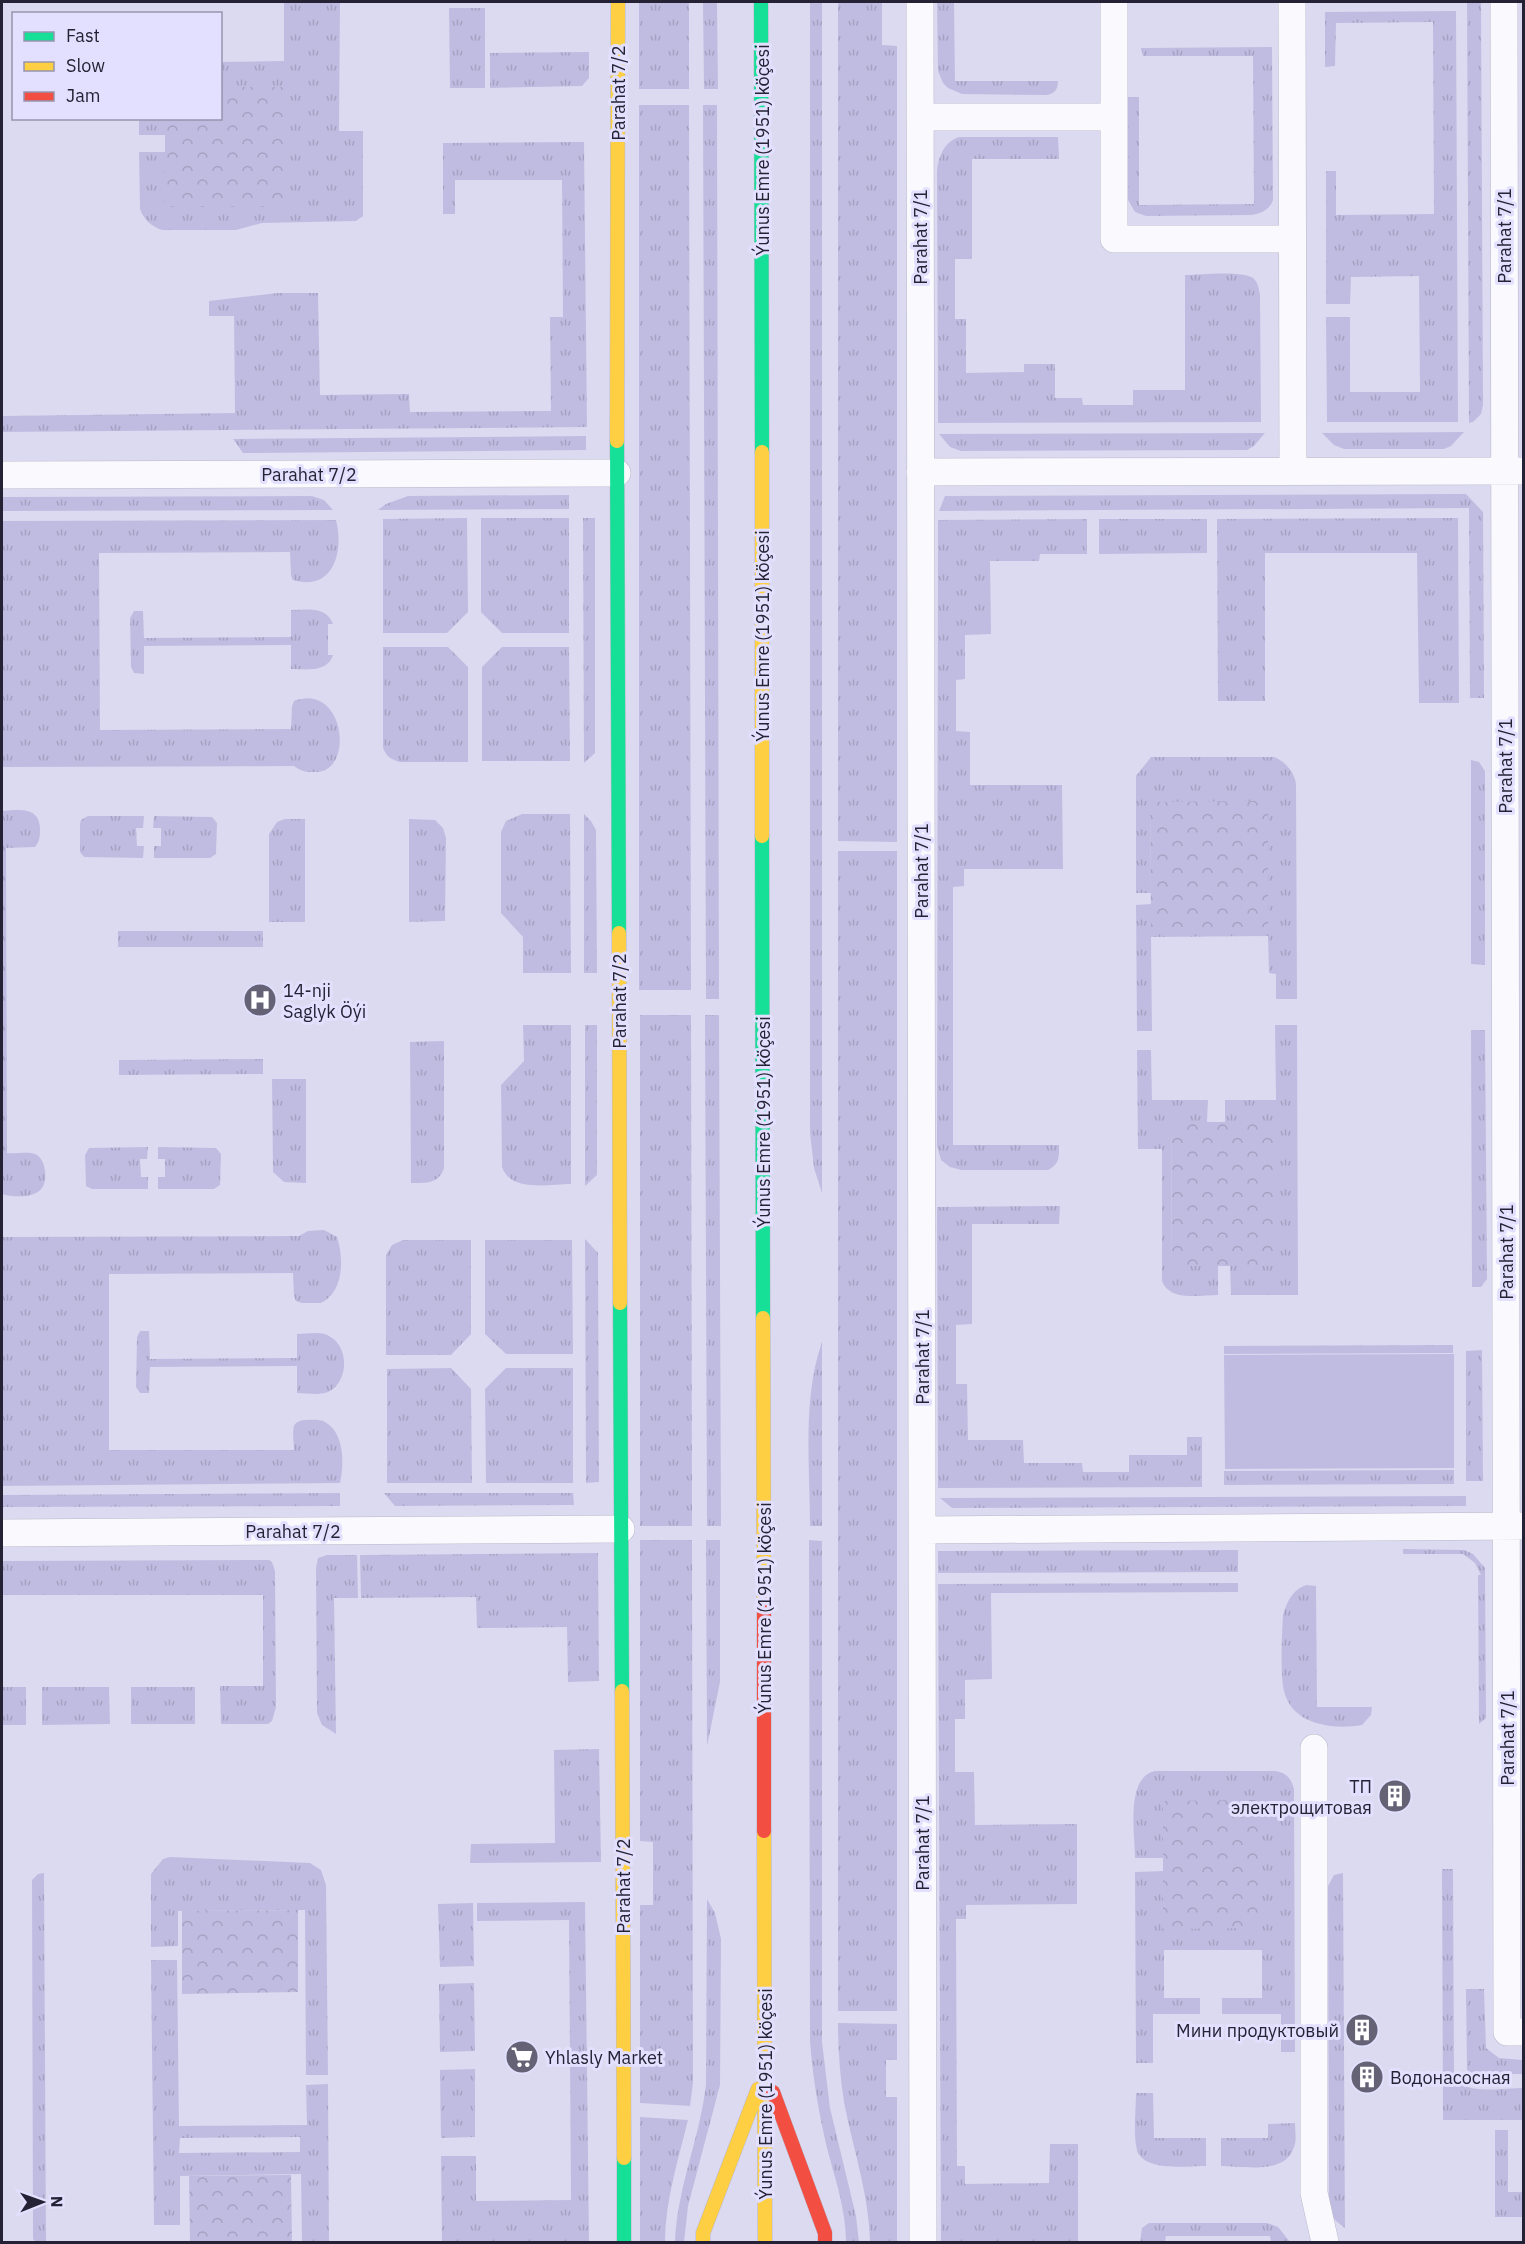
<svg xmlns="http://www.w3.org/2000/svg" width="1525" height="2244" viewBox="0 0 1525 2244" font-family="'IBM Plex Sans',sans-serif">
	<defs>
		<pattern id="grass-tufts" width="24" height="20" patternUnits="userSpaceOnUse" patternTransform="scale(1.5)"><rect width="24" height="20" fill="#c0bce1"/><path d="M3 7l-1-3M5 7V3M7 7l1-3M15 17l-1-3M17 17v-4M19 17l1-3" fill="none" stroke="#a5a1c2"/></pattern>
		<pattern id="park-crowns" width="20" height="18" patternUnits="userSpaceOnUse" patternTransform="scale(1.5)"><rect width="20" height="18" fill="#c0bce1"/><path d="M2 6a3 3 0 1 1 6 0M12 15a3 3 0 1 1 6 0" fill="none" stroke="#a5a1c2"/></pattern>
	</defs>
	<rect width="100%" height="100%" fill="#dcdaf0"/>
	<path fill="url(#grass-tufts)" fill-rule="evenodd" d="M284 2H340L339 131H363V216L356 221 262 223 236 230H162C151 226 144 220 140 209L139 152H165V207L284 87H221V62L284 61Z
		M639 2H689V89H639Z
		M703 2H717L718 89H704Z
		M810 2H822V1193L814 1168 810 1133Z
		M838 2H882V45L897 46V842L838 841Z
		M937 2H954L955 81H1058C1058 89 1055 94 1046 95L962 94 948 88 943 83 938 71Z
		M1467 2H1481L1483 405 1481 414 1473 422 1469 423Z
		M449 8H485V88H450Z
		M1456 11 1458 422H1327L1326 317H1350V392H1420L1419 276 1351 277 1350 304H1326V171H1336V215L1434 214 1433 22 1336 23 1335 66 1325 67V12Z
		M1272 47 1273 200C1270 210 1260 214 1251 215L1146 216 1135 212 1128 200V97H1139V205L1254 204 1253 56H1143L1141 48Z
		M589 52V78L582 86 490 88V53Z
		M639 105H689L691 990H639Z
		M703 105H717L719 999H706Z
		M139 119H165V135H139Z
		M959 137H1058L1059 159H972V259H955V319H966V373L1024 372V364H1055V398H1082L1083 405H1133V390H1185V275C1201 275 1240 270 1253 278 1258 282 1259 289 1260 295L1261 422 938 423 937 172C938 157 944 142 959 137Z
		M584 142 587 427 2 432V416L235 413 234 316H209V301L278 293H318L320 395 409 394 410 412 551 411 550 317H563L562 180H455V214H443V143Z
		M1464 432 1451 446 1444 449H1344L1334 445 1322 433Z
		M1265 433 1254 446 1247 450 961 451 950 447 939 434Z
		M586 436V450L243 453 233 439Z
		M1466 494 1483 512 1484 698H1470L1469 508 939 511 945 496Z
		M569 495V509L378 510 386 504 408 496Z
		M312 496 324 500 333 510 2 511V497Z
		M467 518 468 612 447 633H383V519Z
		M569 518V633H502L481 612V518Z
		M583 518H595V753L584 763Z
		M1458 518 1459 703H1419L1417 553H1265V701H1218L1217 519Z
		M1087 519V554H1040L1039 561H990L991 634 965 635V679L956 680V731L970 732V785H1062L1063 869H964V886L953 887V1145H1059C1059 1157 1060 1164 1048 1170H961L950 1167 941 1160 937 1146 938 520Z
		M1099 519H1207V553L1099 554Z
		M336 520C344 551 334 592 293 580L291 575 290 552 99 553 100 730 291 729 292 706 294 701C345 682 355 772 316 772 306 772 302 772 294 766L2 767V521Z
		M291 610C307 610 326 606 333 624H328V655H333C327 673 307 669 291 669V645L144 646V674L134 673 131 667 130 618 134 611H143L144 638 291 637Z
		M383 647H448L468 667V762H400C392 760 385 756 383 747Z
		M502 647H569L570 761H482V667Z
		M1151 757H1274C1285 761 1295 773 1296 784L1297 999H1276V974L1269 973 1268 936 1151 937 1152 1031H1137L1136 905 1151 904V927L1268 802H1150L1151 893H1136V776Z
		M1471 760 1479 762 1485 771V965L1471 964Z
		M2 811C18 810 39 806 40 828 40 836 40 841 35 847L6 848 7 1153C15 1154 28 1151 35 1154 46 1158 48 1180 42 1188 34 1199 12 1197 2 1194Z
		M522 814H570L571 973H523V937L501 913V832L506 821Z
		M584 814 591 821 596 830 597 973H584Z
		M88 816H144L143 828H136L137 846H144L143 858 84 857 80 852V824L81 820Z
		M154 816 212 817 217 823 216 854 210 858H154V846H161V828H153Z
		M285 819H305V922H269V834L277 822Z
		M409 819 435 820 443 828 446 838 445 921 409 922Z
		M838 851H897V2011H838Z
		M118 931H263V947H118Z
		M640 1015H691L692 1526H640Z
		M705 1015H719L721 1526H707Z
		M523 1025H571V1184C550 1184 511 1193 502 1167L501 1085 524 1061Z
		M585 1025H597V1175L585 1186Z
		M1275 1025H1297L1298 1295H1231L1230 1266 1276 1265V1122H1225V1100H1276Z
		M1471 1030H1485L1487 1279 1481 1287H1472Z
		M444 1041V1168C439 1184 426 1183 411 1183L410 1042Z
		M1137 1050H1151L1152 1100H1208L1207 1122H1171L1172 1266H1218V1295C1200 1295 1170 1302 1162 1281V1149H1138Z
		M263 1059V1074L119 1075V1060Z
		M272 1079H306V1183L284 1182 273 1172Z
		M148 1147 147 1159H140L141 1177H148V1189H92L86 1186 85 1155 89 1148Z
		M158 1147 216 1148 221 1154 220 1185 214 1189H158V1177H165V1159H158Z
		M1060 1206 1059 1224H972V1324L956 1325V1384H967L968 1440H1023L1024 1463H1082L1083 1472H1129V1455H1187V1437H1202V1487L938 1488 937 1207Z
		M324 1230 337 1237C344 1258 344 1292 321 1303H302L296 1301 294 1296 293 1273 109 1274V1450H294C294 1443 292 1433 294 1426 296 1421 302 1420 306 1420 312 1420 320 1419 325 1422 345 1433 344 1465 340 1483L2 1486V1237L299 1236 308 1231Z
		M585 1239 598 1253 599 1482 586 1483Z
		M403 1240H471V1334L451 1355H386V1255L392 1245Z
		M485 1240H572L573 1354H506L485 1334Z
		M140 1331H149L150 1359 297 1358V1334C307 1334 321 1331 329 1336 349 1346 349 1380 330 1391 321 1396 307 1393 297 1393V1366L150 1367 149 1393H140L136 1387 137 1337Z
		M822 1342V1526H810C810 1467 802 1399 822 1342Z
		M1453 1345V1353L1224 1354V1346Z
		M1482 1350 1483 1481H1466V1351Z
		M451 1368 471 1389 472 1483H387V1369Z
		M506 1368H573V1483H486L485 1389Z
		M1454 1470V1484L1224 1485V1471Z
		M340 1493V1506L2 1507V1495Z
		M384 1493H573L574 1505 395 1506Z
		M1466 1496V1506L952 1508 940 1498Z
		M640 1540H692L693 2083 690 2106 640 2103V1905H653V1842L640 1841Z
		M706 1540H720V1682L707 1746Z
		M809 1540 822 1541V2042L830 2108 856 2216 859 2242H846C846 2212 836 2181 828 2152 819 2115 813 2080 810 2042Z
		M1403 1549 1464 1550 1473 1554 1485 1568 1486 1718 1479 1724 1478 1575H1481L1475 1563 1463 1554H1403Z
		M1238 1550V1572L938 1573V1551Z
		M598 1553 599 1681 568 1682 567 1627 477 1628 476 1597 361 1598 360 1555Z
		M327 1555H357L358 1598H334L336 1734 322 1725 317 1713 316 1568 318 1558Z
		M269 1560 272 1562 275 1571 276 1707 272 1721 268 1724H221L220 1686H263V1595H2V1561Z
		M1238 1583V1592L991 1593 992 1679 965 1680V1719H955V1772H974L975 1825 1077 1824V1904L966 1905V1919H956L957 2166H965V2184L1049 2183 1050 2144H1078V2242H941L938 1584Z
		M1306 1585 1316 1586 1317 1707H1372L1371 1715 1362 1725C1333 1730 1292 1725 1284 1691 1280 1675 1282 1632 1283 1615 1287 1602 1292 1590 1306 1585Z
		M2 1687H26V1725H2Z
		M42 1687H109L110 1724 42 1725Z
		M131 1687H195V1724H131Z
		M599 1749 601 1862 470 1863 471 1844 555 1843 554 1750Z
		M1155 1771H1274C1286 1772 1291 1778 1294 1789L1295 2052H1281V2014H1222V1998H1262V1950H1164V1998H1200V2014H1153V2063H1136L1135 1872 1163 1871 1164 1929 1163 1801V1858H1135C1135 1835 1125 1777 1155 1771Z
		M170 1857 310 1863 321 1870 326 1885 328 2075H306L305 1910 178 1911V1946L151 1947V1874L163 1859Z
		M1442 1869H1453L1454 2076C1464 2096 1503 2088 1523 2088V2120H1443Z
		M44 1873 46 2242H36L33 2239 32 1880 38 1874Z
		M1343 1873 1345 2228 1336 2221 1329 2211 1328 1886 1334 1875Z
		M707 1899 715 1913 721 1939 720 2085 688 2206 684 2242H675C677 2188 700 2138 706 2084Z
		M585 1902 589 2242H442L441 2156H476V2201L571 2200 569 1920 477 1921V1903Z
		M473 1903 474 1966 440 1967 438 1904Z
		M151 1960H177L179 2126 307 2125 306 2085 328 2084 329 2242H302L301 2174 180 2176V2225H154ZM300 2137V2152L179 2153 180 2138Z
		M474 1983 475 2051 440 2052 439 1984Z
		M1466 1989H1484L1486 2048 1499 2058 1523 2060V2074H1474L1467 2070Z
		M838 2023 897 2024V2060H886V2097H897V2242H870C869 2194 853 2149 844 2102 840 2076 838 2050 838 2023Z
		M475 2069V2137L441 2138 440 2070Z
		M1136 2093H1153L1154 2138H1206V2166C1188 2166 1143 2172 1137 2150 1133 2135 1136 2109 1136 2093Z
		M640 2117 688 2120C678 2161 665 2201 665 2242H640Z
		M1295 2123C1295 2131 1297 2140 1294 2147 1286 2175 1244 2166 1221 2166V2138H1268V2124Z
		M1495 2130H1508V2192H1523V2217H1495Z
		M1149 2223H1267L1278 2227 1290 2242H1271L1270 2236H1166L1165 2242H1140L1142 2228Z"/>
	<path fill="url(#park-crowns)" d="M221 87H284V207H165V119L220 118Z
		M1268 801V927H1151L1150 802Z
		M1171 1122H1276V1266H1172Z
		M1262 1800V1928L1163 1929V1801Z
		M298 1910V1992L182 1994V1911Z
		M291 2175 292 2242H190L189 2176Z"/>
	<path fill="#c0bce1" d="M1454 1354V1468L1225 1469 1224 1355Z"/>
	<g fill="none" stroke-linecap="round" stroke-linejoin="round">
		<defs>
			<path id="street" d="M920 2 923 2242
				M1114 2V239H1292
				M1292 2 1293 471
				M1504 2 1507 2032H1524
				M920 117H1114
				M920 472 1522 471
				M2 475 617 473
				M922 1530 1524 1526
				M2 1533 621 1529
				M1314 1748V2193L1325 2242"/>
			<path id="fast" d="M761 2 762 452
				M617 441 619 933
				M762 836 763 1318
				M620 1303 622 1691
				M624 2158V2242"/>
			<path id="slow" d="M617 441 618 2
				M762 452V836
				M619 933 620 1303
				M763 1318 764 1604
				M622 1691 624 2158
				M764 1831 765 2242
				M703 2242V2233L758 2089"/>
			<path id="jam" d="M764 1604V1831
				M773 2092 825 2233V2242"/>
		</defs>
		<use href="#street" stroke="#b9b7ca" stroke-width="28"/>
		<use href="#fast" stroke="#b9b7ca" stroke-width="15"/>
		<use href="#slow" stroke="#b9b7ca" stroke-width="15"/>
		<use href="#jam" stroke="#b9b7ca" stroke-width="15"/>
		<use href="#street" stroke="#faf9fd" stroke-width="27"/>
		<use href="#fast" stroke="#16e098" stroke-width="14"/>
		<use href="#slow" stroke="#ffcf43" stroke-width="14"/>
		<use href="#jam" stroke="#f24e42" stroke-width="14"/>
	</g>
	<defs>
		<symbol id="hospital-disc" viewBox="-11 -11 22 22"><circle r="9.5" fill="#656276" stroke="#e2e0fe"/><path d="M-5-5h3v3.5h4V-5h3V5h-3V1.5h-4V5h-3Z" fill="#fff"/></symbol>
		<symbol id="building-disc" viewBox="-11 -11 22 22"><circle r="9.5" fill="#656276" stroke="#e2e0fe"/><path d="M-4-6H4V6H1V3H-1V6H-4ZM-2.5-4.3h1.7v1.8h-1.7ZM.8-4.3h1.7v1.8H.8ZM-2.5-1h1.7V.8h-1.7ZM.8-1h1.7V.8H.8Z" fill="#fff"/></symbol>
		<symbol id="supermarket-disc" viewBox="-11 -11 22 22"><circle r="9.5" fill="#656276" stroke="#e2e0fe"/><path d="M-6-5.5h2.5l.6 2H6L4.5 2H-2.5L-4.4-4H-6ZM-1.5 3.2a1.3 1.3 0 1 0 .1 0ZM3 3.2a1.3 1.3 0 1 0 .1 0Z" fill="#fff"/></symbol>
	</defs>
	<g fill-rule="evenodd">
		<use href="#hospital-disc" x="241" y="981" width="38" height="38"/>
		<use href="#building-disc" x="1376" y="1777" width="38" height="38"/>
		<use href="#building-disc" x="1343" y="2011" width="38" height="38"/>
		<use href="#supermarket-disc" x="503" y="2038" width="38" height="38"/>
		<use href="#building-disc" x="1348" y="2058" width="38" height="38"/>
	</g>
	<g text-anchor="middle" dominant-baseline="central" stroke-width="6" stroke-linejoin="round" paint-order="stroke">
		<g font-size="18" fill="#252235" stroke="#e2e0fe">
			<text transform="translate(618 93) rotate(-90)">Parahat 7/2</text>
			<text transform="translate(762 150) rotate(-90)">Ýunus Emre (1951) köçesi</text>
			<text transform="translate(1504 236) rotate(-90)">Parahat 7/1</text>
			<text transform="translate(920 237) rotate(-90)">Parahat 7/1</text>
			<text x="309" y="474">Parahat 7/2</text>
			<text transform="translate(762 636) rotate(-90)">Ýunus Emre (1951) köçesi</text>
			<text transform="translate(1505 766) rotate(-90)">Parahat 7/1</text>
			<text transform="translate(921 871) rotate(-90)">Parahat 7/1</text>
			<text transform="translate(619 1001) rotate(-90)">Parahat 7/2</text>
			<text transform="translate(763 1122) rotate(-90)">Ýunus Emre (1951) köçesi</text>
			<text transform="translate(1506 1252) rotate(-90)">Parahat 7/1</text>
			<text transform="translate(922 1357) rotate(-90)">Parahat 7/1</text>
			<text x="293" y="1531">Parahat 7/2</text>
			<text transform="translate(764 1608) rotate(-90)">Ýunus Emre (1951) köçesi</text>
			<text transform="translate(1507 1738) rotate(-90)">Parahat 7/1</text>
			<text transform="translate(922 1843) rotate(-90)">Parahat 7/1</text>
			<text transform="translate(623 1886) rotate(-90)">Parahat 7/2</text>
			<text transform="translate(765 2094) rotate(-90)">Ýunus Emre (1951) köçesi</text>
		</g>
		<g font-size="18" fill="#252235" stroke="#e2e0fe" text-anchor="start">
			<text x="283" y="990">14-nji<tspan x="283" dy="21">Saglyk Öýi</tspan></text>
			<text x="1372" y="1786" text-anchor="end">ТП<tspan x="1372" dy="21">электрощитовая</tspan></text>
			<text x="1339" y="2030" text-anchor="end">Мини продуктовый</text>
			<text x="545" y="2057">Yhlasly Market</text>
			<text x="1390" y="2077">Водонасосная</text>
		</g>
	</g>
	<rect width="1525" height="2244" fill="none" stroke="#252235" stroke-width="6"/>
	<rect x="12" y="12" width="210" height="108" fill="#e2e0fe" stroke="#9694ae" stroke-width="1.5"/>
	<rect x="24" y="32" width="30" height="9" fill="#16e098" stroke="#9694ae" stroke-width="1.5"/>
	<text x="66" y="42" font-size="18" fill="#252235">Fast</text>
	<rect x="24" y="62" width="30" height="9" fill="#ffcf43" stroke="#9694ae" stroke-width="1.5"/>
	<text x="66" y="72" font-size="18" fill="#252235">Slow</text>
	<rect x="24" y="92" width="30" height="9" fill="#f24e42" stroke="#9694ae" stroke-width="1.5"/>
	<text x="66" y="102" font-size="18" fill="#252235">Jam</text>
	<g transform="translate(42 2202) rotate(89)" stroke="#e2e0fe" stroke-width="4.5" paint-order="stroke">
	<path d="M0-4.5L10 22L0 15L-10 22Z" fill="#252235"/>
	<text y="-9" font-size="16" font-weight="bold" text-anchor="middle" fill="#252235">N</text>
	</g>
</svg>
